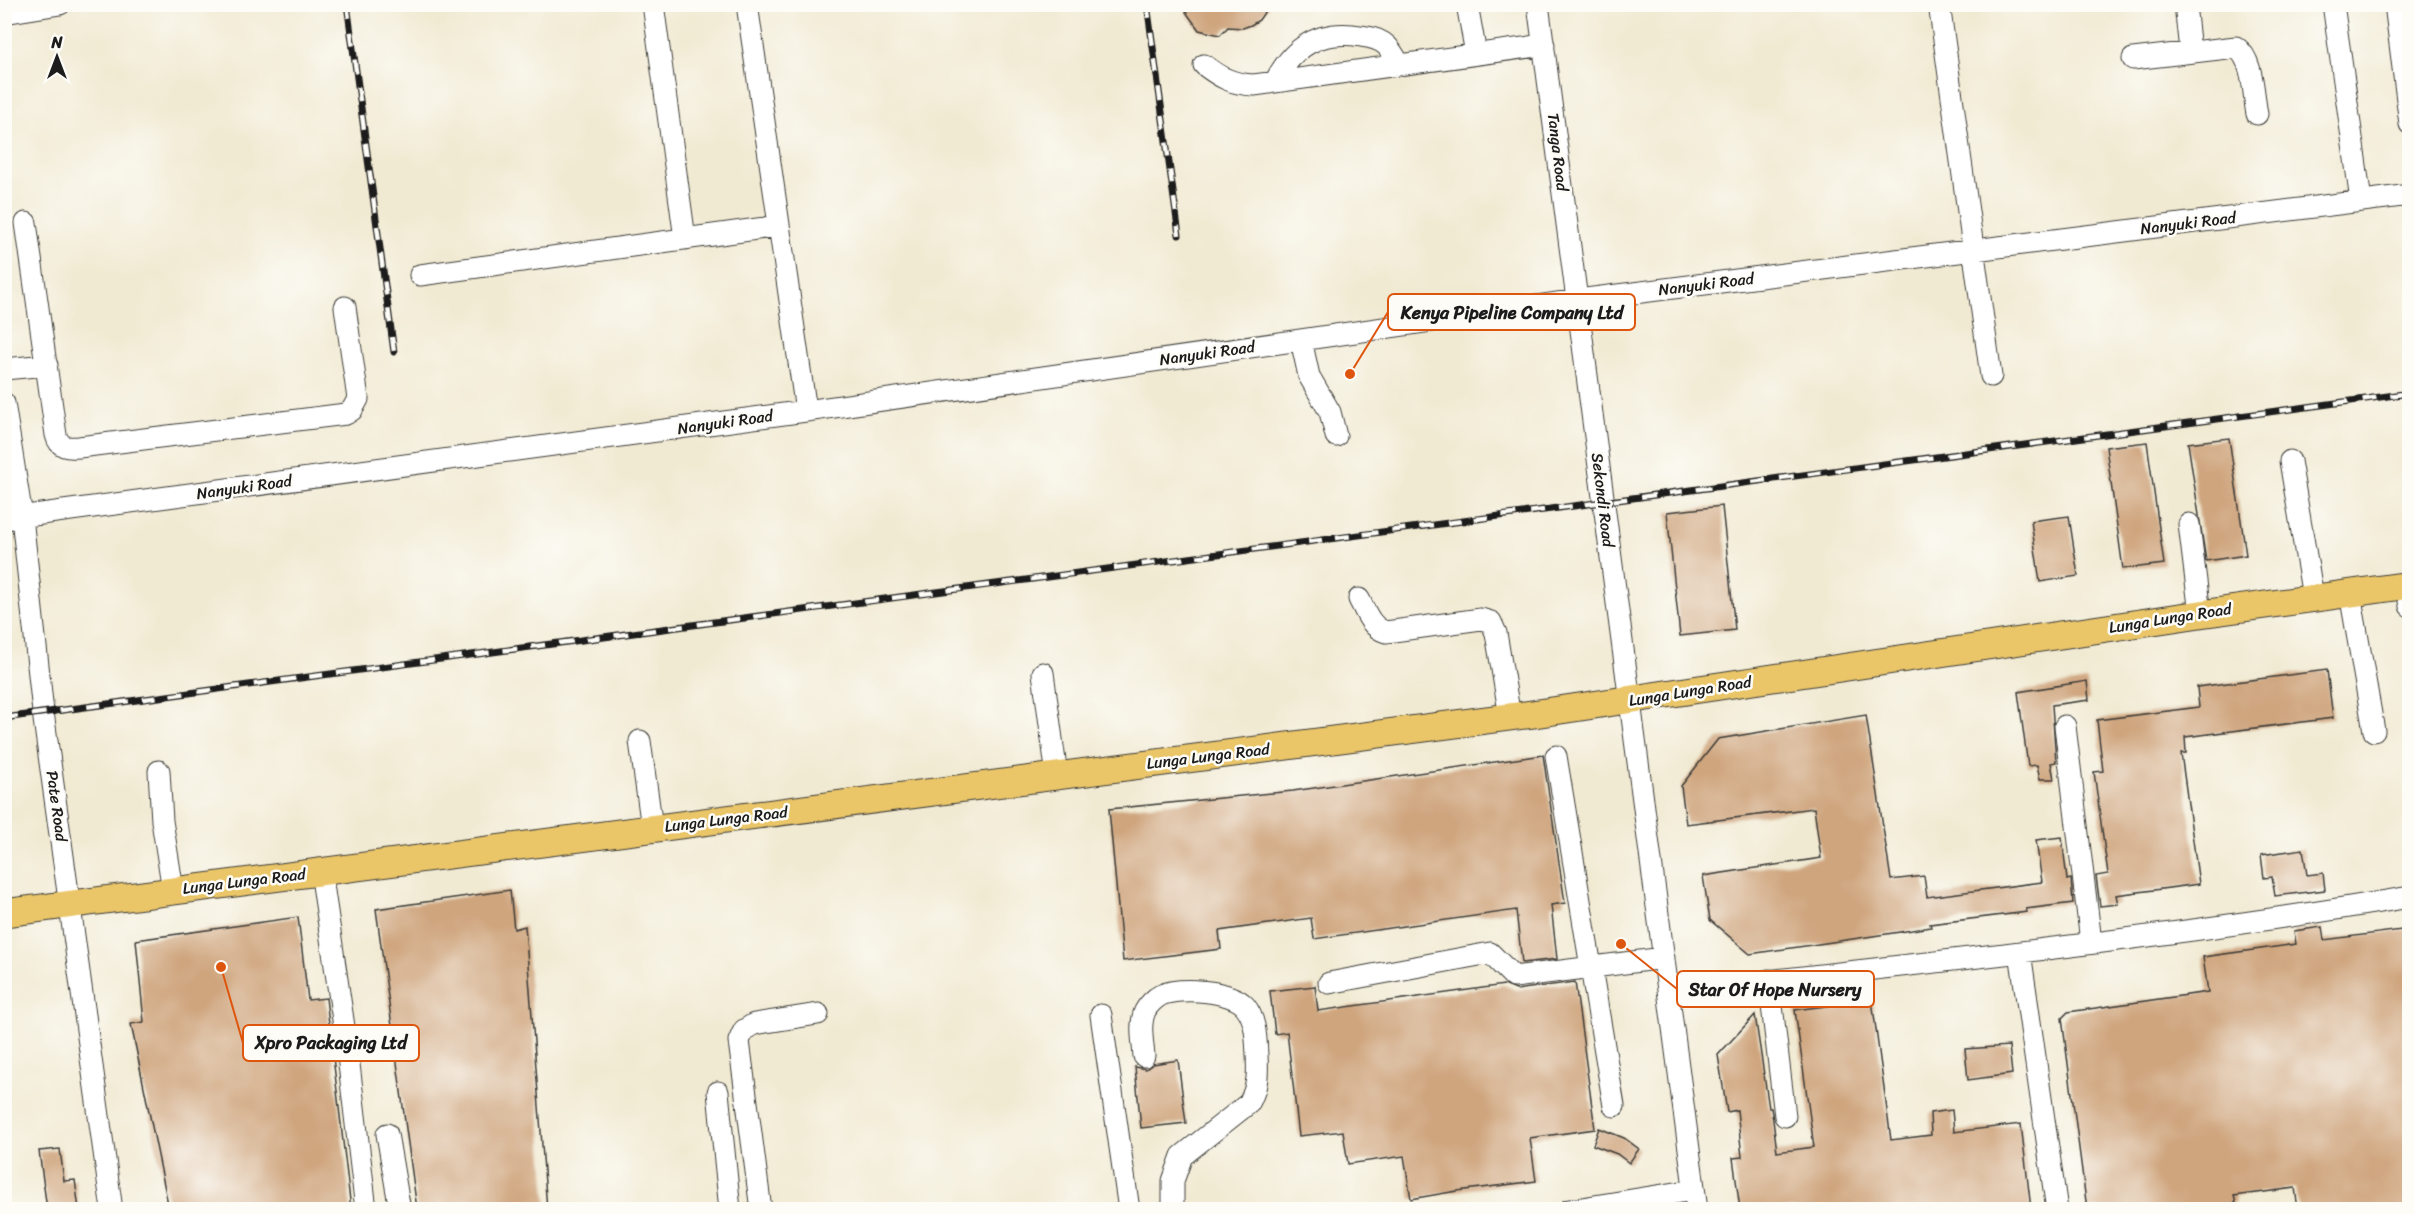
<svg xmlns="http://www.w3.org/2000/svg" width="2414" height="1214" viewBox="0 0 2414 1214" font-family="Sriracha,sans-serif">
	<rect width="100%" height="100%" fill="#fdfcf7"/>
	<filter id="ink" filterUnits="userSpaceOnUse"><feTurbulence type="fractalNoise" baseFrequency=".0167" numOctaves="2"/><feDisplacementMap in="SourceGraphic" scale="12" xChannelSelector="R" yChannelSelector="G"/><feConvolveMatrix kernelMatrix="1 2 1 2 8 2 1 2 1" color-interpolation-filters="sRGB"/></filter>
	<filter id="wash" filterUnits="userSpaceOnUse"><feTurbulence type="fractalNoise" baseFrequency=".008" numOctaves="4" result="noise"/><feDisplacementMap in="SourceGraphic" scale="24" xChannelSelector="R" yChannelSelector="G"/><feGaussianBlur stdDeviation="1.35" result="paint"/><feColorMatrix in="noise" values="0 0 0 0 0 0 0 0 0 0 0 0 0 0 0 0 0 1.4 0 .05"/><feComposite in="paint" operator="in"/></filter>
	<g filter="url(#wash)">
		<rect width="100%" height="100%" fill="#f1ead3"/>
		<g id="blocks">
			<path fill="#cfa57e" d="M1191 4H1270L1259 20 1251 25 1243 28 1228 27 1220 35 1199 30 1186 12Z
				M2229 438 2246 555 2206 561 2188 443Z
				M2147 442 2164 564 2123 569 2106 447Z
				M1722 506 1735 630 1680 636 1667 512Z
				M2069 516 2078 576 2040 582 2031 521Z
				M2327 670 2333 718 2185 737 2186 753H2181L2199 884 2116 895 2118 904 2100 906 2096 876 2108 874 2094 772 2103 771 2097 720 2199 707 2197 687Z
				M2087 681 2089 700 2052 705 2056 762 2051 763 2054 779H2040L2037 765 2028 766 2018 692Z
				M1866 715 1891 880 1924 876 1927 897 2042 882 2036 840 2062 837 2067 880 2071 879 2073 903 2026 909 2027 912 1930 924 1931 927 1900 932 1750 954 1710 920 1703 876 1821 858 1814 808 1686 824 1681 786 1718 739Z
				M1543 755 1565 903 1551 905 1557 959 1522 963 1516 910 1314 939 1311 918 1219 931 1221 949 1123 961 1109 809 1293 791Z
				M2303 849 2307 875 2323 873 2325 890 2275 896 2272 877 2264 878 2261 855Z
				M510 890 514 929 525 926 547 1209H417L376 909Z
				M298 917 308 1000 326 998 351 1209H169L131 1024 144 1022 136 940Z
				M2322 927 2324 940 2409 929V1209H2298L2295 1188 2234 1196 2236 1203 2196 1209H2087L2062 1018 2068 1012 2208 992 2203 957 2296 944 2294 931Z
				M1575 982 1595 1129 1530 1138 1536 1181 1457 1191 1411 1199 1404 1156 1348 1164 1343 1131 1299 1136 1287 1032 1275 1034 1270 991 1315 986 1318 1011 1504 985 1516 990Z
				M1872 1000 1891 1140 1931 1135 1930 1113 1952 1110 1954 1132 2021 1124 2031 1209H1740L1733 1158 1742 1157 1737 1110 1727 1112 1718 1055 1755 1015 1769 1108H1771L1773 1120 1777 1152 1814 1147 1795 1010Z
				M2009 1046 2012 1074 1968 1080 1965 1049Z
				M1178 1060 1186 1123 1141 1128 1135 1067 1146 1069 1153 1064Z
				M1599 1128 1624 1138 1639 1149 1629 1163 1617 1154 1593 1145Z
				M60 1149 64 1181 75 1180 79 1209H47L39 1151Z"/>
		</g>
	</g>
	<g filter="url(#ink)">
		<use href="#blocks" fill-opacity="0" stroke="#3c3b37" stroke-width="1.5"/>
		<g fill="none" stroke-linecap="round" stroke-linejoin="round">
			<defs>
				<path id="minor" d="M653 4 685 239
					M747 4 806 411
					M1467 4 1476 54
					M1538 4 1697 1210
					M1939 4 1991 376
					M2185 4 2190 51
					M2333 4 2361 201
					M2395 4 2410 124
					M4 13 60 4
					M2133 59 2236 47C2254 60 2253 94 2257 114
					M1204 65C1221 78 1232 84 1254 85L1544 45
					M1275 82C1293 46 1320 29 1361 36 1370 37 1380 39 1387 46 1392 51 1396 59 1400 65
					M26 223 56 435C59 448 68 448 79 447L346 414 352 410 358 399 345 307
					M420 275 779 226
					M1301 340 1309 376 1330 412 1336 436
					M4 369 47 365
					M4 403 22 517 43 712 112 1210
					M2290 461 2313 597
					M4 519 806 411 1578 300 2410 195
					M2189 524 2200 614
					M2406 586 2410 606
					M2350 593 2374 731
					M1359 599C1366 612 1370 627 1386 632L1481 619 1491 622 1496 633 1510 717
					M1043 673 1057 776
					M2065 726 2091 942
					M640 741 652 828
					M1556 756 1614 1106
					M159 771 162 821 173 890
					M321 871 347 1047 366 1210
					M2020 952 2057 1210
					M1769 980 1785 1116
					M1329 983 1490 953 1514 977 1664 958
					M1669 992C1916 964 2164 939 2410 897
					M1101 1015 1129 1210
					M1144 1056C1143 1042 1139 1025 1145 1011 1148 1005 1155 998 1161 995 1180 987 1231 990 1245 1006 1256 1019 1256 1038 1257 1055 1258 1073 1258 1087 1249 1103L1182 1156 1173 1181V1210
					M718 1092 730 1210
					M387 1134 400 1210
					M761 1210 739 1041 744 1030 754 1024 818 1014
					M1569 1210 1694 1190"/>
				<path id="major" d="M4 913 1533 714 2200 614 2410 585"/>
			</defs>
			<use href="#minor" stroke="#3c3b37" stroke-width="23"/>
			<use href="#major" stroke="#3c3b37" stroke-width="29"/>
			<use href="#minor" stroke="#fff" stroke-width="21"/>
			<use href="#major" stroke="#ebc669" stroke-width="27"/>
			<defs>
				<path id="rail" d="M347 4 394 352
					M1147 4 1179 235
					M4 718 2410 393"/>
			</defs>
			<use href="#rail" stroke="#1c1c1c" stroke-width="7"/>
			<use href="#rail" stroke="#fdfcf7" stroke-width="4.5" stroke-dasharray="14" stroke-linecap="butt"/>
		</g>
	</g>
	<g text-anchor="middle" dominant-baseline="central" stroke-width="5" stroke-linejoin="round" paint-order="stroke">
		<g font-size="16" fill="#1c1c1c" stroke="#fdfcf7">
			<text transform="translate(1558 152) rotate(83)">Tanga Road</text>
			<text transform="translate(2188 223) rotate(-7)">Nanyuki Road</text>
			<text transform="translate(1706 284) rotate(-7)">Nanyuki Road</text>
			<text transform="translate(1207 353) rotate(-8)">Nanyuki Road</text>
			<text transform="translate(725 422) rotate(-8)">Nanyuki Road</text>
			<text transform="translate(244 487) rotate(-8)">Nanyuki Road</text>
			<text transform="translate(1603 500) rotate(83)">Sekondi Road</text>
			<text transform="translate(2170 618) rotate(-9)">Lunga Lunga Road</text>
			<text transform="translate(1690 691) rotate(-9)">Lunga Lunga Road</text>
			<text transform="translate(1208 756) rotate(-7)">Lunga Lunga Road</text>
			<text transform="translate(57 806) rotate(82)">Pate Road</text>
			<text transform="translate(726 819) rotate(-7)">Lunga Lunga Road</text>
			<text transform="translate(244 881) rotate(-7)">Lunga Lunga Road</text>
		</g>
	</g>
	<path fill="none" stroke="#de560d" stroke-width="2" d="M1350 374L1388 312M1621 944L1677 989M221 967L243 1043"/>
	<g fill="#de560d" stroke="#fdfcf7" stroke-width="2">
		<circle cx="1350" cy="374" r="6"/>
		<circle cx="1621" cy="944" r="6"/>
		<circle cx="221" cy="967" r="6"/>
	</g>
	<g fill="#fdfcf7" stroke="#de560d" stroke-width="2">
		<rect x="1388" y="294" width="247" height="36" rx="6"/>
		<rect x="1677" y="971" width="197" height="36" rx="6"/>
		<rect x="243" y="1025" width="176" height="36" rx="6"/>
	</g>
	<g font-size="18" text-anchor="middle" font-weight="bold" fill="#1c1c1c">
		<text x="1512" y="319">Kenya Pipeline Company Ltd</text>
		<text x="1775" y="996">Star Of Hope Nursery</text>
		<text x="331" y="1049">Xpro Packaging Ltd</text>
	</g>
	<rect width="2414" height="1214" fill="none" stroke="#fdfcf7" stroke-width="24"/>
	<g transform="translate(57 57)" stroke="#fdfcf7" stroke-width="4.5" paint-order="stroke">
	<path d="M0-4.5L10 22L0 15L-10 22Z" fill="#1c1c1c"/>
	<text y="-9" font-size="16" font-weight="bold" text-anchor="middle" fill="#1c1c1c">N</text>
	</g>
</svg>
